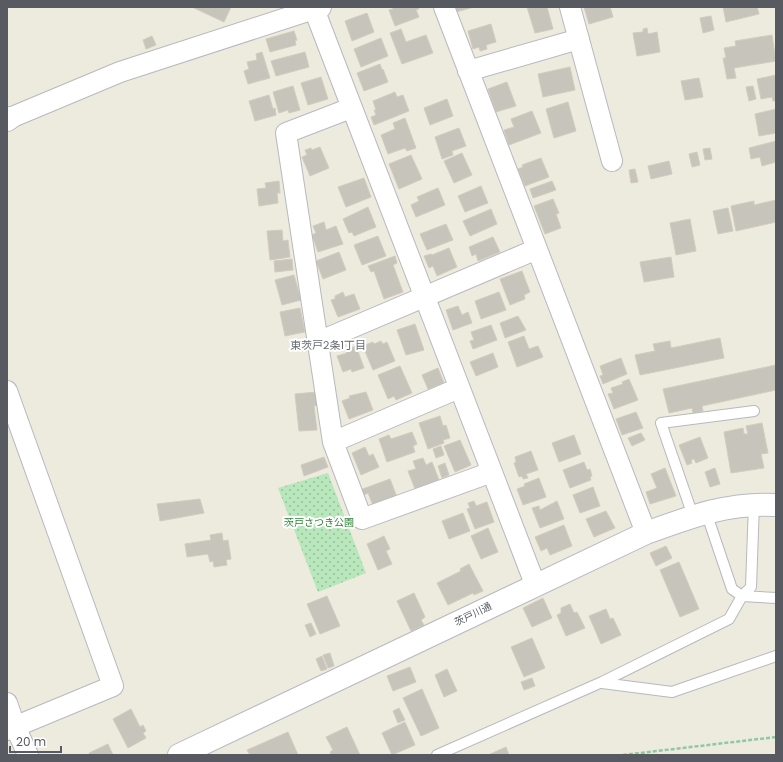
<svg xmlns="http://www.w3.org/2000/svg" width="783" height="762" viewBox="0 0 783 762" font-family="Poppins,'Noto Sans JP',sans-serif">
	<defs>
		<pattern id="park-dots" width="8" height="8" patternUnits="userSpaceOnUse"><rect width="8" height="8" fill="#b7e7ba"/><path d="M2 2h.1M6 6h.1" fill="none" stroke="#98be9b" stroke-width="1.8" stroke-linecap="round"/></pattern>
	</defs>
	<rect width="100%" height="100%" fill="#edeade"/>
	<path fill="url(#park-dots)" d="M328 473 366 573 318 592 278 488Z"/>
	<path fill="#c7c4bb" stroke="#d2ccbc" d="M192 7H231L224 22Z
		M392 7H418L419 9 416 10 419 17 395 26 389 10 393 9Z
		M455 7H474L456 12Z
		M527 7H547L553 29 535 33Z
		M584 7H610L613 17 589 24Z
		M723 7H757L759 14 726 22Z
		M367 13 374 32 352 41 345 21Z
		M711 16 714 30 703 33 700 18Z
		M491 24 496 42 486 45 487 49 480 51 479 47 473 49 468 31Z
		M647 28 648 34 657 32 660 52 637 56 633 33 643 32V29Z
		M401 29 406 42 426 35 433 53 402 64 390 33Z
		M294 31 297 40 295 41 296 45 270 52 266 39Z
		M772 35 776 61 734 68 736 78 727 79 723 58H726L724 48 736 46 735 41Z
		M152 36 156 45 146 49 143 40Z
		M381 38 388 56 361 67 354 49Z
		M262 52 270 78 248 84 244 71 249 69 247 62 257 60 256 54Z
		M305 52 309 67 276 76 271 61Z
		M380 64 382 70 383 69 388 82 364 91 357 73Z
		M570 67 575 90 543 97 538 74Z
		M776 75V101H773L772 97 761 99 757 79Z
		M321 77 328 99 308 105 301 83Z
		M699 78 703 97 685 100 681 81Z
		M507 82 516 106 496 112 488 89Z
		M293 86 300 110 289 113 288 110 279 113 273 92Z
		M753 86 756 99 749 101 746 87Z
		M395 92 397 97 403 95 409 111 374 125 371 117 376 115 374 110H376L373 101Z
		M269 95 273 109 275 108 276 115 255 121 249 101Z
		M447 99 453 116 430 125 424 108Z
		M568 102 576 131 554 138 546 109Z
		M776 109V133L759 136 755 114Z
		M532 111 541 133 509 145 504 130 514 127 511 119Z
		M405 118 416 148 407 151 405 148 388 154 381 135 395 129 393 123Z
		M459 128 466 146 452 151 453 155 442 159 435 137Z
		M776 141V162L762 166 760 157 751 159 749 148Z
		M320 147 329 168 310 176 302 157 307 155 305 150 311 148 312 150Z
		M710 148 712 159 705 160 703 149Z
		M697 152 700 165 692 167 689 154Z
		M462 153 472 175 454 183 444 161Z
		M411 155 422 179 399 189 389 164Z
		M541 158 549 177 525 186 518 169 523 167 522 165Z
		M669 161 672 174 651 179 648 166Z
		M635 169 638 182 631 183 629 170Z
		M364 178 371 197 346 207 338 187Z
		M279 181 280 193H277L278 203 259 206 257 189 266 188 265 183Z
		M552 181 556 190 533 198 530 189Z
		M481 186 488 203 465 212 458 196Z
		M438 188 445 205 416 217 411 205 419 201 417 197Z
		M553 199 559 213 556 214 561 228 545 234 534 206Z
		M776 200V222L736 231 731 206 754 201V205Z
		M368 207 376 227 354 236 352 232 349 233 343 219Z
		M728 208 733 231 718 234 713 211Z
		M491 209 497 224 470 236 463 221Z
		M690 219 696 251 676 255 670 223Z
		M324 222 326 230 336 226 343 244 318 252 312 235 316 233 313 226Z
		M446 224 453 240 427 250 420 234Z
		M282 230 283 241 288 240 290 257 270 260 267 231Z
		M378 236 386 256 362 265 354 245Z
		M493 237 500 252 478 261 476 254 472 256 469 247Z
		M449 248 457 267 437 276 433 266 429 268 424 256 431 254 432 255Z
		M339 252 346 270 323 279 316 261Z
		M395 256 397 263 393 265 403 292 384 299 374 271 371 272 368 266Z
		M671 257 674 277 644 282 640 262Z
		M292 259 293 270 275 272 274 261Z
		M522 271 530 292 524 295 525 299 510 305 500 279Z
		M294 275 301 300 282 305 275 280Z
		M343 292 345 297 354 294 360 309 338 317 331 300 335 299V296Z
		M499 292 506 310 481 319 475 301Z
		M458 306 462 315 468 312 472 323 453 330 446 310Z
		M300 308 305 332 285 336 280 312Z
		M518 316 526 330 505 338 500 323Z
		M415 324 424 350 406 355 397 330Z
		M491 325 497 340 473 349 470 341 474 340 471 332Z
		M524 336 529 349 538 346 543 357 517 367 508 342Z
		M720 338 724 358 640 375 635 355 655 351 653 344 670 341 671 348Z
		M381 341 383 344 387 342 395 361 373 370 364 349 366 348 365 345 373 342 374 344Z
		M356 346 364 368 352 372 351 369 343 372 337 356 347 353 345 350Z
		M493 353 498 367 476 376 470 362Z
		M621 358 627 374 603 384 600 376 603 375 600 366Z
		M776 365V390L702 406 703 411 693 413 692 408 669 413 663 389Z
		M400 366 412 393 396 400 394 396 388 399 378 375Z
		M438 368 444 383 428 389 422 375Z
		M629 379 638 400 614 409 608 394 613 393 611 388 623 384 622 382Z
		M317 392 319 405 314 406 317 430 299 431 295 394Z
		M366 392 373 410 349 419 342 401 350 398 349 396Z
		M636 412 643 428 622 435 616 419Z
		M440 416 443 426 446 425 450 438 443 440 444 443 428 449 419 423Z
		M762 423 768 453 761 454 764 468 731 473 724 432 743 428 744 434H748L746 426Z
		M412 432 417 444 413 446 415 452 387 462 379 439 389 435 391 439Z
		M641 433 645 440 632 446 628 438Z
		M574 435 581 454 559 462 552 443Z
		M700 437 708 458 696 463 694 459 691 460 692 463 687 465 679 445Z
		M460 440 471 465 455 472 444 446Z
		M441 446 444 455 436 458 433 449Z
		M365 447 369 456 373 454 379 467 361 475 352 453Z
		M531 451 538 470 526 474 528 478 523 479 522 476 519 477 514 463 516 462 515 457Z
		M324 457 328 467 304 476 301 465Z
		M423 458 426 465 432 462 439 480 415 489 408 471 416 469 413 461Z
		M584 462 587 470 590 469 592 476 590 477 591 480 570 488 563 470Z
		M445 463 449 475 442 478 438 466Z
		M665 468 676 496 650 504 646 492 657 488 651 474Z
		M715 468 720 484 710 487 705 472Z
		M539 478 546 497 523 505 517 489 525 486 524 484Z
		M390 479 397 497 374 508 368 493 362 496 360 490Z
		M593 487 600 506 580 513 573 495Z
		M200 499 204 513 160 521 157 504Z
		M474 501 476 506 487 502 494 522 475 529 467 509 470 508 468 503Z
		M557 501 564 519 540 528 532 508 539 506 540 510Z
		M606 511 615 528 594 537 586 519Z
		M463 513 470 531 449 539 442 521Z
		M564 525 572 546 550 555 547 548 541 551 535 537Z
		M488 528 498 552 481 559 471 536Z
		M222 533 223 541 228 540 231 559 226 560 227 565 214 567 213 561 210 562 208 554 187 557 185 544 211 540 210 535Z
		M384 536 390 549 386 551 392 564 378 570 367 544Z
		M666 546 672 558 656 566 650 553Z
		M679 562 699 609 680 617 660 570Z
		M469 564 483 591 474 595 473 593 448 605 437 583 461 571 460 569Z
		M414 593 425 617 421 620 424 625 411 631 397 601Z
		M327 596 340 626 320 634 307 604Z
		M543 598 552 618 532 627 523 608Z
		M570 604 574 613 577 612 585 628 566 636 557 615 561 613V608Z
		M606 609 610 619 613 618 621 635 601 644 589 616Z
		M311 623 316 634 310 637 305 625Z
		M532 638 545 668 524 677 511 647Z
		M330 653 334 666 328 668 323 655Z
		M322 656 327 669 321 671 316 659Z
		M410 667 416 682 393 691 387 676Z
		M447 669 457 691 444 697 435 675Z
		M532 678 535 686 524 690 521 682Z
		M422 689 439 728 421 736 403 698Z
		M399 708 405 720 398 723 393 711Z
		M131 709 140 727 143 725 146 731 143 733 146 738 128 748 113 719Z
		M405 722 415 745 392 755 382 733Z
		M347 727 360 755H331L330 752 333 750 326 737Z
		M288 732 298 755H250L247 750Z
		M108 744 113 755H90L89 753Z
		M506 747 509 755H488Z"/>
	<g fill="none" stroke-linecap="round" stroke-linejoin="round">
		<defs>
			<path id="lane" d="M706 512 732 589 742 596 776 598
				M693 516 661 423 754 411
				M602 683 672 692 776 656
				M437 755 602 682 729 619 742 596 751 587 754 503"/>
			<path id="street" d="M444 7 646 533
				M570 7 612 161
				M468 71 579 39
				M351 108 286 133 333 442 362 519 492 472
				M10 118 120 72 314 9 535 584
				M318 342 537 249
				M7 391 113 686 7 730
				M333 442 459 388
				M7 703 15 726 28 755"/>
			<path id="secondary" d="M314 9 320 7
				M7 120 10 118
				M179 755 646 533C690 517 729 502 776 505"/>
		</defs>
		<use href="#lane" stroke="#b7b9bf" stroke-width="12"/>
		<use href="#street" stroke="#b7b9bf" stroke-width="22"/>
		<use href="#secondary" stroke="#b7bbc2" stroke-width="24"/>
		<path stroke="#90c8a3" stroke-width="2.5" stroke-dasharray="4 2" stroke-linecap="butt" d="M623 755 776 737"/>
		<use href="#lane" stroke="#fff" stroke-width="10"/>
		<use href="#street" stroke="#fff" stroke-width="20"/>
		<use href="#secondary" stroke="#fff" stroke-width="22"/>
	</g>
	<g text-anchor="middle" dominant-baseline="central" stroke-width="4" stroke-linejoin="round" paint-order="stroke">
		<g font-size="10" fill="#2c8435" stroke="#fff">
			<text x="319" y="522">茨戸さつき公園</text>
		</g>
		<g font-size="10" fill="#575b61" stroke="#fff">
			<text transform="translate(473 614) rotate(-26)">茨戸川通</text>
		</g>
		<g font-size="11" fill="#686d73" stroke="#fff">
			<text x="328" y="345">東茨戸2条1丁目</text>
		</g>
	</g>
	<rect width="783" height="762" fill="none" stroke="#575b61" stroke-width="16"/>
	<path d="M10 746v6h51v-6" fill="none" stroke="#575b61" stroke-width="2"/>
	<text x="16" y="746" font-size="12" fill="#575b61" stroke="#ffffff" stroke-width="3" paint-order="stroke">20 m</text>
</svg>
